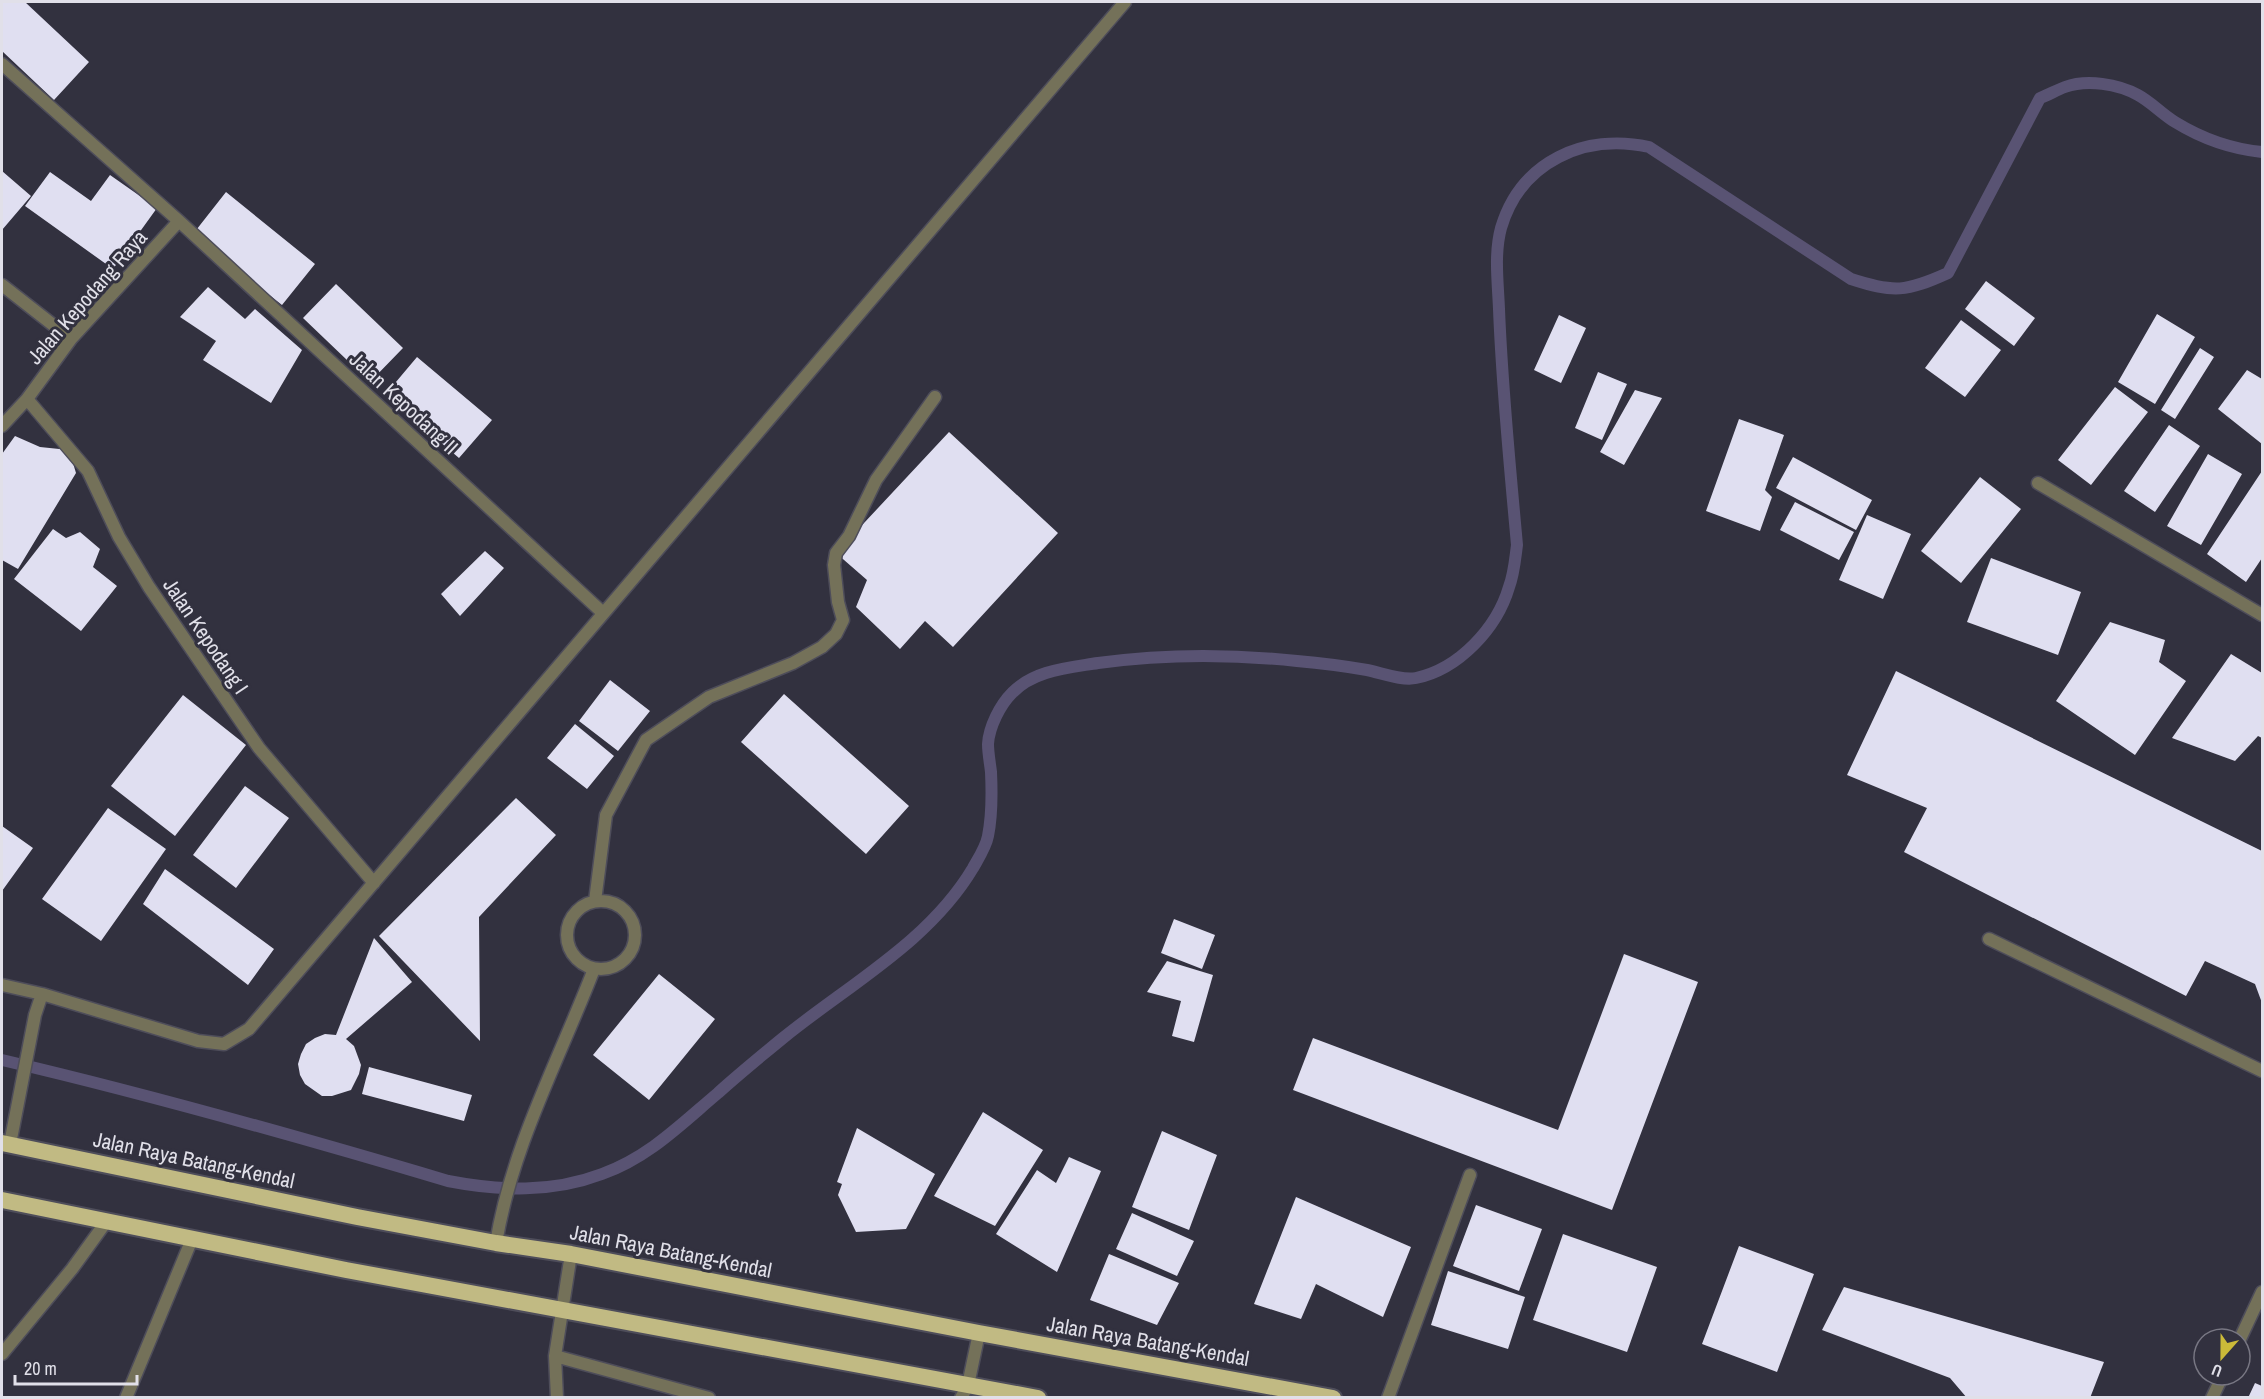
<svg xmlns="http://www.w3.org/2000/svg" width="2264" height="1399" viewBox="0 0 2264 1399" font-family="'Archivo Narrow',sans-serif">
	<rect width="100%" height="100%" fill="#32313f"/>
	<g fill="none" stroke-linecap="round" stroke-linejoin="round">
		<path stroke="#595373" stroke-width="12" d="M2 1060C152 1095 300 1137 448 1181 500 1191 552 1193 602 1174 649 1157 680 1125 718 1093 739 1074 761 1056 783 1038 848 985 929 942 973 868 978 859 986 847 988 836 992 816 992 793 991 772 990 763 988 753 988 744 989 727 1000 705 1012 693 1034 670 1068 668 1098 663 1163 654 1231 654 1297 661 1320 663 1344 666 1367 670 1382 673 1402 681 1416 678 1459 669 1497 628 1509 587 1514 574 1515 560 1517 545 1510 467 1502 388 1499 309 1498 283 1494 254 1501 228 1521 161 1585 133 1649 147L1851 279C1894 293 1906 292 1948 273L2040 98C2048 95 2057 90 2065 87 2087 79 2118 84 2138 95 2151 102 2162 114 2175 122 2201 138 2232 149 2262 152"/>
	</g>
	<path fill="#e0dff1" d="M2 2H25L89 62 54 100 2 51Z
		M2 171 31 196 2 230Z
		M50 172 91 201 110 175 157 208 113 269 25 206Z
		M226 192 315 264 282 305 193 234Z
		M1986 281 2035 318 2014 346 1965 309Z
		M336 284 403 348 370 382 303 318Z
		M208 287 245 319 255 309 302 350 271 403 203 360 216 341 180 317Z
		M2157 314 2195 337 2155 404 2118 382Z
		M1559 315 1586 328 1561 383 1534 370Z
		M1961 320 2001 350 1965 397 1925 368Z
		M2200 348 2214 357 2175 419 2161 410Z
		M417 357 492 420 459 458 385 395Z
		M2247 370 2262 379V444L2218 409Z
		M1598 372 1627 384 1602 440 1575 428Z
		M2115 387 2148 412 2091 485 2058 460Z
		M1635 390 1662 398 1624 465 1600 452Z
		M1739 419 1784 435 1765 490 1772 497 1760 531 1706 511Z
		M2169 425 2200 446 2155 512 2124 491Z
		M949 432 1058 533 953 647 925 621 900 649 856 607 867 580 836 553Z
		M15 436 40 447 69 450 76 473 18 569 2 560V454Z
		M2208 454 2242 474 2201 545 2167 526Z
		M1793 457 1872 500 1856 530 1776 488Z
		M2262 471V558L2246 582 2207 554Z
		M1980 477 2021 509 1961 583 1921 551Z
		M1795 502 1854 532 1839 560 1780 530Z
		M1867 515 1911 534 1883 599 1839 580Z
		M53 529 66 538 80 532 100 549 93 567 117 586 81 631 14 579Z
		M485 551 504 568 460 616 441 594Z
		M1991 558 2081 592 2058 655 1967 622Z
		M2110 622 2165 640 2159 662 2186 681 2135 755 2056 701Z
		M2231 654 2262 673V738L2258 736 2235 761 2172 738Z
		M1896 671 2262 851V1003L2255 984 2205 961 2186 996 1904 852 1927 808 1847 775Z
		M610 680 650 711 618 751 579 721Z
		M784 694 909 806 866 854 741 742Z
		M183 695 246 745 175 836 111 786Z
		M575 724 614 756 587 789 547 758Z
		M245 786 289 818 236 888 193 855Z
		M516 798 556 835 479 917 480 1041 379 936Z
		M108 808 166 849 101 941 42 899Z
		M2 826 33 848 2 891Z
		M165 869 274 949 248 985 143 904Z
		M1174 919 1215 935 1202 969 1161 953Z
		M374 938 412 982 346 1039 354 1046 361 1065 359 1074 351 1090 332 1096H322L305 1084 300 1075 298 1064 301 1054 306 1044 315 1038 325 1034 336 1035Z
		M1624 954 1698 982 1612 1210 1293 1090 1313 1038 1558 1130Z
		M1167 961 1213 975 1194 1042 1172 1036 1181 1001 1147 992Z
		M659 974 715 1019 649 1100 593 1055Z
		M369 1067 472 1095 464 1121 362 1094Z
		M983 1112 1043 1150 995 1226 934 1196Z
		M857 1128 935 1174 906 1229 856 1232 841 1201 838 1195 842 1184 837 1182Z
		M1162 1131 1217 1155 1189 1230 1132 1207Z
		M1069 1157 1101 1171 1057 1272 996 1234 1037 1170 1056 1183Z
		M1296 1197 1411 1247 1383 1317 1316 1284 1301 1319 1254 1304Z
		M1476 1205 1542 1229 1519 1291 1453 1266Z
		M1132 1213 1194 1241 1177 1276 1116 1249Z
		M1563 1234 1657 1267 1627 1352 1533 1320Z
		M1739 1246 1814 1274 1777 1372 1702 1344Z
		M1109 1254 1179 1283 1157 1325 1090 1300Z
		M1448 1271 1525 1297 1508 1349 1431 1325Z
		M1844 1287 2104 1362 2090 1398H1967L1950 1378 1822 1330Z
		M2255 1383 2262 1386V1398H2248Z"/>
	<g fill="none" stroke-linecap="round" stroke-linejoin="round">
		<defs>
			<path id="service" d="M567 935a34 34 0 1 1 68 0a34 34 0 1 1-68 0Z
				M595 901 606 815 646 740 709 697 793 663 822 647 836 634 843 620 838 602 834 565 836 553 849 536 876 480 935 397
				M1989 939 2262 1071
				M496 1243C512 1146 559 1060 594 969
				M2240 1339 2262 1292
				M555 1356 709 1398
				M557 1398 555 1356 571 1254
				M961 1398 968 1385 979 1333
				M2212 1398 2223 1375"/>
			<path id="minor" d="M2 64 179 221 603 613
				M2 285 71 339
				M27 399 88 471 119 537 149 587 259 748 374 883
				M2 426 27 399 71 339 179 221
				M2038 483 2262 615
				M2 985 42 994 198 1041 224 1044 249 1029 1125 2
				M10 1144 35 1015 42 994
				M2 1354 72 1269 106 1222
				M126 1398 192 1239
				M1388 1398 1470 1175"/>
			<path id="trunk" d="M2 1143 357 1217 496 1243 571 1254 979 1333 1333 1398
				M2 1200 346 1270 1038 1398"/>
		</defs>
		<use href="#service" stroke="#4e4d5a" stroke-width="15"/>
		<use href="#minor" stroke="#4e4d5a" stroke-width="15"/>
		<use href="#trunk" stroke="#4e4d5a" stroke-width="20"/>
		<use href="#service" stroke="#747159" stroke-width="12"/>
		<use href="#minor" stroke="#747159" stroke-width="12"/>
		<use href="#trunk" stroke="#c1ba83" stroke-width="16"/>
	</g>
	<g text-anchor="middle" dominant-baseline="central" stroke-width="6" stroke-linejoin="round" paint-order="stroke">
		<g font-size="21" fill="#e1e0e9" stroke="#32313f">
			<text transform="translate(87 297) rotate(-49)">Jalan Kepodang Raya</text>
			<text transform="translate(404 403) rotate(43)">Jalan Kepodang II</text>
			<text transform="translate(206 636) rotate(56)">Jalan Kepodang I</text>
			<text transform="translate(194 1160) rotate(12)">Jalan Raya Batang-Kendal</text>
			<text transform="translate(671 1251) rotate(11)">Jalan Raya Batang-Kendal</text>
			<text transform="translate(1148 1341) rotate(10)">Jalan Raya Batang-Kendal</text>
		</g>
	</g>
	<rect width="2264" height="1399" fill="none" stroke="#e1e0e9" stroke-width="6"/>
	<g transform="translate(2222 1357) rotate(201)"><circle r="28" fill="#32313f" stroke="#787783" stroke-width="1.5"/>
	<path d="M0-4.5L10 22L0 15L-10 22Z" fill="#cbba39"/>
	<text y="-9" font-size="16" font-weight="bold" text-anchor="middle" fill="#e1e0e9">U</text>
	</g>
	<path d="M15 1375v9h122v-9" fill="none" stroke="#e1e0e9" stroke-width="3"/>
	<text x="24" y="1375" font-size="18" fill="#e1e0e9" stroke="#32313f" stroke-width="4.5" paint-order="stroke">20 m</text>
</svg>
